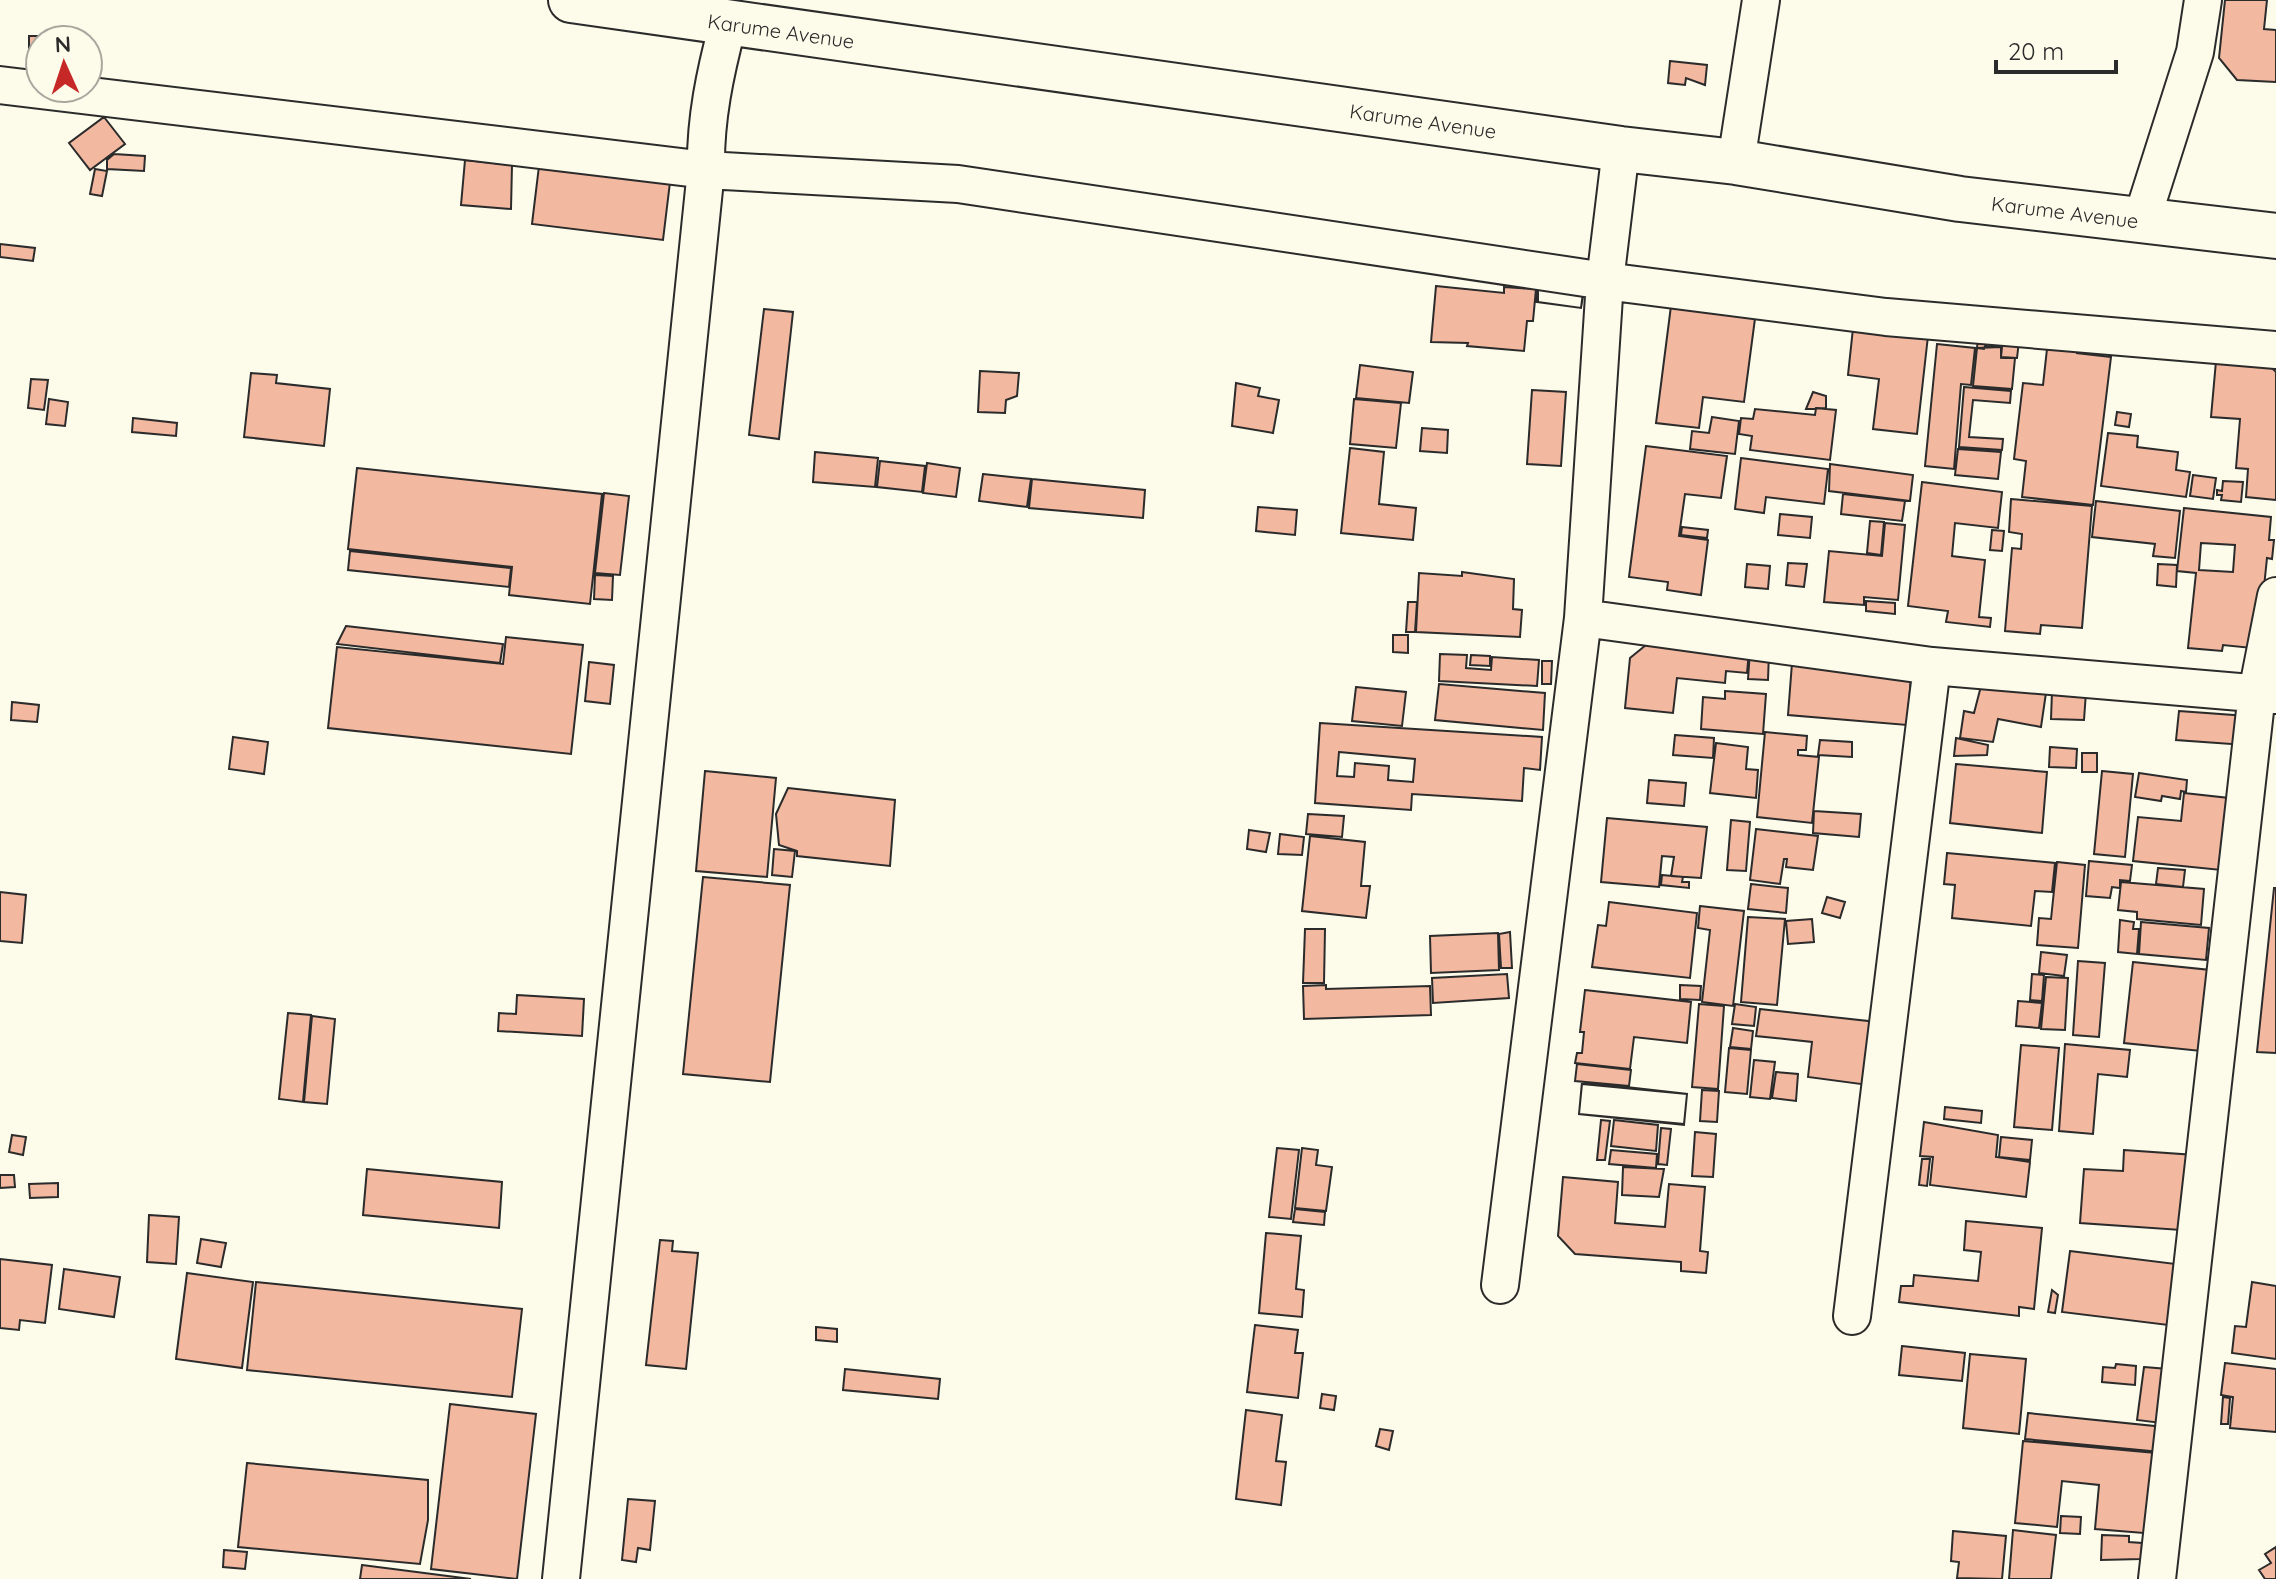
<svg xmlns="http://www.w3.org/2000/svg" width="2276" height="1579" viewBox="0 0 2276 1579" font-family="Quicksand,sans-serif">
	<rect width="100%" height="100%" fill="#fdfbea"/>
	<path fill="#f2b8a0" stroke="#2b2b2b" stroke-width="2" fill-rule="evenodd" d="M2225 0H2267L2264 29 2276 30V82L2237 80 2219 58Z
		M29 36H52V40H40V52H29Z
		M1670 61 1707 65 1705 85 1686 78 1685 85 1668 83Z
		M104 117 125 144 90 170 69 143Z
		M114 154 145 156 144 171 107 169V160Z
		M465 160 512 165 511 209 461 205Z
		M539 166 670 182 663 240 532 224Z
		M95 169 107 171 102 196 90 194Z
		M0 244 35 248 33 261 0 257Z
		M1538 278 1585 285 1581 308 1538 302Z
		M1584 285 1581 308 1536 302 1538 288Z
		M1436 286 1504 293V287L1536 289 1533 321H1527L1524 351 1467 346 1468 343 1431 342Z
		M1672 298 1756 311 1744 402 1703 397 1699 428 1656 423Z
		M764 309 793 312 779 439 749 435Z
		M1854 319 1929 327 1917 434 1873 429 1879 379 1848 375Z
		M1978 338 2019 341 2017 358 2001 357 2002 347 1977 348Z
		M2048 340 2078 344 2077 353 2111 357 2093 505 2022 497 2026 461 2014 459 2023 383 2043 385Z
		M1937 344 1975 348 1971 385 1961 384 1954 469 1925 466Z
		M1985 346 2001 347V358H2015L2012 389 1973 386 1977 348 1984 349Z
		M2216 361 2270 366 2276 372V500L2246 497 2248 469 2236 468 2240 419 2211 417Z
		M1360 365 1413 372 1409 403 1356 398Z
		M980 371 1019 373 1017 396 1006 400 1005 413 978 412Z
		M251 373 277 375 276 383 330 389 324 446 244 437Z
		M31 379 48 380 44 410 28 408Z
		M1236 383 1260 388 1258 396 1279 400 1273 433 1232 426Z
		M1964 387 2011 391 2010 403 1973 400 1969 437 2003 439 2002 450 1959 447Z
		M1532 390 1566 392 1561 466 1527 464Z
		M1813 392 1826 396V408L1806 409Z
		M49 399 68 402 65 426 46 424Z
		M1354 399 1401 403 1396 448 1350 444Z
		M1816 408 1836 410 1830 460 1750 450 1752 436 1739 434 1741 418 1753 419 1755 409 1815 415Z
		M2117 412 2131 414 2129 427 2115 425Z
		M1712 417 1739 421 1735 454 1690 449 1692 431 1709 433Z
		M133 418 177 423 176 436 132 432Z
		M1422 428 1448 430 1447 453 1420 451Z
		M2108 433 2138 436 2137 447 2178 452 2176 470 2190 472 2186 497 2101 486Z
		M1646 446 1727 456 1721 498 1685 494 1679 536 1708 540 1701 595 1667 590 1668 582 1629 577Z
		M1350 448 1384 452 1379 504 1416 508 1413 540 1341 533Z
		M1958 449 2001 452 1998 479 1955 475Z
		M815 452 878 458 875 487 813 482Z
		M1741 458 1828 469 1824 504 1766 497 1764 513 1735 509Z
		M880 461 925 466 922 492 877 487Z
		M927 463 960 468 956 497 923 493Z
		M1830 464 1913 475 1910 501 1829 491Z
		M357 468 602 494 590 604 509 595 512 567 348 549Z
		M983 474 1031 479 1027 507 979 501Z
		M2193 475 2216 478 2213 499 2190 496Z
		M1032 479 1145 490 1143 518 1029 508Z
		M2223 481 2243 482 2241 502 2221 500 2222 495H2217V490L2222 491Z
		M1922 482 2002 492 1998 528 1955 523 1952 556 1985 560 1979 617 1991 618 1990 627 1946 622 1948 611 1908 606Z
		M604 493 629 496 620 575 595 573Z
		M1843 494 1905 501 1902 521 1841 514Z
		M2011 499 2092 506 2082 628 2041 625 2040 634 2005 631 2012 548 2021 549 2022 534 2009 532Z
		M2096 501 2180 511 2175 558 2153 556 2155 544 2092 537Z
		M1258 507 1297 510 1295 535 1256 531Z
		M2184 508 2271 517 2269 540H2274L2272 559 2267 558 2260 626 2252 648 2223 645 2222 651 2188 648 2196 573 2177 571ZM2201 543 2235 545 2233 572 2199 570Z
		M1780 514 1812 517 1810 538 1778 535Z
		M1870 521 1884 522 1881 555 1867 553Z
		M1885 523 1905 525 1898 600 1864 597V605L1824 602 1829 551 1882 556Z
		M1682 527 1708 530 1707 538 1681 535Z
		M1992 530 2004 531 2002 551 1990 550Z
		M350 551 511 568 509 587 348 570Z
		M1788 563 1807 564 1804 587 1786 585Z
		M1747 564 1770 566 1768 589 1745 587Z
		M2158 564 2177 565 2176 587 2157 585Z
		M1462 572 1514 579 1513 609 1522 610 1520 637 1416 632 1419 573 1462 576Z
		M595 575 613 576 612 600 594 599Z
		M1866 601 1895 603V614L1866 611Z
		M1408 602H1417L1415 632H1406Z
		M346 626 503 644 500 663 337 644Z
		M1393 635H1408V653L1393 652Z
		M1657 636 1749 651 1747 673 1726 671 1725 683 1677 678 1673 713 1625 708 1630 658Z
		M506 637 583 645 571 754 328 728 337 647 503 664Z
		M1750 650 1769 652 1768 680 1748 679Z
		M1440 654 1467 655 1466 668 1491 670 1492 657 1539 660 1537 686 1439 681Z
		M1471 655 1490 656V666L1470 665Z
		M1542 661H1552L1551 684H1542Z
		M589 662 614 665 610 704 585 701Z
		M1792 663 1912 665 1907 725 1788 715Z
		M1439 684 1545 693 1543 730 1435 720Z
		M1981 686 2046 693 2041 727 1998 719 1993 742 1960 738 1964 711 1974 713Z
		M1356 687 1406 692 1402 726 1352 721Z
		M1725 691 1766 694 1763 734 1701 729 1703 697 1725 699Z
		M2052 691 2086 692 2084 720 2051 719Z
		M12 702 39 705 37 722 11 720Z
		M2179 711 2247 716 2245 745 2176 740Z
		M1320 723 1542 737 1540 770 1524 768 1522 801 1412 794 1411 810 1315 803ZM1339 752 1415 759 1413 782 1388 780 1389 766 1355 763 1354 777 1337 776Z
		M1765 732 1807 736 1806 750H1798V755L1819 757 1812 823 1757 817Z
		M1675 735 1714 738 1713 758 1673 755Z
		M233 737 268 742 264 774 229 769Z
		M1956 738 1988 745 1987 755 1954 756Z
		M1820 740 1852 742V757L1818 755Z
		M1716 743 1748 747 1746 769 1758 770 1756 798 1710 793Z
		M2050 747 2077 749 2076 768 2049 767Z
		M2082 753H2097V772H2082Z
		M1956 764 2047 772 2042 833 1950 823Z
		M705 771 776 778 767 877 696 871Z
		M2102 771 2133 774 2125 857 2094 854Z
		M2139 773 2187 780 2186 792 2181 791 2180 799 2162 796 2161 801 2135 797Z
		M1649 780 1686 783 1684 806 1647 803Z
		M788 788 895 800 890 866 797 856V851L779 845 776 814Z
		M2184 793 2238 799 2231 871 2133 861 2138 817 2181 821Z
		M1814 811 1861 814 1859 837 1813 833Z
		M1308 814 1344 816 1342 837 1306 834Z
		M1607 818 1707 827 1701 878 1671 876 1674 857 1662 856 1659 887 1601 882Z
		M1731 820 1750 822 1746 871 1727 870Z
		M1756 829 1818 836 1813 870 1786 867 1787 859H1784L1780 884 1750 880Z
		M1249 830 1270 833 1266 852 1247 849Z
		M1280 834 1304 837 1302 855 1278 854Z
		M1310 836 1365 842 1361 886H1370L1366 918 1302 911Z
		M774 849 795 851 792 877 772 875Z
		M1947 853 2055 863 2052 892 2035 891 2031 926 1952 918 1955 885 1944 884Z
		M2089 861 2132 865 2130 881 2120 880V888L2112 887 2110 898 2086 896Z
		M2057 862 2085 865 2078 948 2037 945 2039 918 2051 919Z
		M2158 868 2185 870 2183 887 2156 884Z
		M1662 875 1683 877 1682 882H1689V888L1661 885Z
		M703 877 790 885 770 1082 683 1074Z
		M2121 882 2204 889 2201 925 2137 919V912L2118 910Z
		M1751 884 1788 888 1786 913 1748 909Z
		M2274 888H2276V1053L2257 1052Z
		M0 892 26 895 22 943 0 941Z
		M1827 897 1845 902 1840 918 1822 913Z
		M1609 902 1697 913 1690 978 1592 967 1598 925 1606 926Z
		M1700 906 1744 911 1733 1006 1702 1002 1710 930 1698 928Z
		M1748 917 1785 919 1777 1005 1741 1002Z
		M1812 919 1814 942 1788 944 1786 921Z
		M2120 920 2134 922 2133 929H2139L2137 954 2118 952Z
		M2141 922 2209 928 2206 960 2139 954Z
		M1305 929H1325L1324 983H1303Z
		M1510 932 1512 968H1501L1499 934Z
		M1498 933 1499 970 1431 973 1430 936Z
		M2041 952 2067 955 2064 976 2039 973Z
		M2078 961 2105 963 2099 1037 2073 1035Z
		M2133 962 2220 971 2201 1051 2124 1043Z
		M1507 974 1509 998 1433 1003 1432 978Z
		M2032 974 2044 975 2042 1001 2030 1000Z
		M2046 977 2068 978 2065 1030 2041 1029Z
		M1326 985V989L1430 986 1431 1015 1304 1019 1303 986Z
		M1680 985 1701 986 1700 1000 1680 999Z
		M1585 990 1691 1002 1687 1043 1634 1037 1630 1069 1575 1063 1577 1053H1582L1584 1032H1580Z
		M517 995 584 999 582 1036 498 1031 499 1013 516 1014Z
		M2018 1001 2042 1003 2039 1028 2016 1026Z
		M1699 1004 1724 1006 1718 1089 1692 1087Z
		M1735 1004 1756 1007 1754 1026 1732 1024Z
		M1760 1009 1877 1022 1868 1085 1808 1077 1812 1042 1756 1036Z
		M288 1013 311 1015 303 1102 279 1099Z
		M312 1016 335 1019 327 1104 304 1102Z
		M1733 1028 1753 1031 1751 1049 1730 1047Z
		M2065 1044 2130 1050 2127 1077 2098 1074 2093 1134 2059 1131Z
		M2021 1045 2059 1048 2052 1130 2014 1127Z
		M1729 1048 1751 1050 1747 1094 1725 1092Z
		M1754 1060 1775 1062 1770 1099 1750 1097Z
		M1577 1064 1631 1070 1629 1086 1575 1081Z
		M1776 1072 1798 1074 1796 1101 1772 1098Z
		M1582 1082 1687 1094 1684 1125 1579 1114Z
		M1582 1084 1687 1094 1684 1124 1579 1114Z
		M1702 1090 1719 1091 1717 1122 1700 1121Z
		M1945 1107 1982 1111 1981 1123 1944 1119Z
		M1601 1120 1610 1121 1605 1160H1597Z
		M1614 1120 1658 1125 1656 1151 1611 1146Z
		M1924 1122 1998 1135 1996 1157 2030 1162 2026 1197 1930 1185 1933 1157 1920 1156Z
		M1661 1128 1671 1129 1667 1165 1658 1164Z
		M1695 1132 1716 1134 1713 1177 1692 1176Z
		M12 1135 26 1137 23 1155 9 1152Z
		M2001 1137 2032 1140 2030 1160 1999 1157Z
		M1277 1148 1299 1150 1291 1219 1269 1217Z
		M1302 1148 1318 1150 1316 1165 1332 1167 1326 1211 1295 1208Z
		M1611 1150 1657 1154 1656 1168 1609 1164Z
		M2124 1150 2195 1155 2181 1230 2080 1223 2084 1169 2123 1171Z
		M1922 1159H1930L1927 1186 1919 1185Z
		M1623 1167 1664 1169 1659 1197 1622 1195Z
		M367 1169 502 1182 499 1228 363 1215Z
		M0 1175H14L15 1187 0 1188Z
		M1563 1177 1618 1182 1615 1223 1665 1227 1669 1184 1705 1187 1700 1251 1708 1252 1706 1273 1681 1271V1262L1575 1254 1558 1236Z
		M58 1183V1197L30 1198 29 1184Z
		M1295 1209 1325 1212 1324 1225 1293 1222Z
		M149 1215 179 1217 176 1264 147 1262Z
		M1966 1221 2042 1228 2034 1309 2019 1307V1316L1899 1302 1901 1286H1913L1914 1275 1978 1281 1981 1252 1964 1250Z
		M1266 1233 1301 1236 1296 1289 1304 1290 1302 1317 1259 1313Z
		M201 1239 226 1243 221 1267 197 1263Z
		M660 1240 673 1241 672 1251 698 1253 686 1369 646 1365Z
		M2070 1251 2184 1265 2168 1325 2062 1312Z
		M0 1259 52 1265 45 1323 20 1320 19 1330 0 1328Z
		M64 1269 120 1277 114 1317 59 1309Z
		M187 1273 253 1282 242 1368 176 1359Z
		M256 1282 522 1309 512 1397 247 1370Z
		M2252 1282 2276 1286V1359L2232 1353 2235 1326 2246 1327Z
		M2052 1290 2058 1295 2055 1313 2048 1312Z
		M1255 1325 1298 1330 1295 1353H1303L1298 1398 1247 1392Z
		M816 1327 837 1329V1342L816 1340Z
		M1902 1346 1965 1353 1962 1381 1899 1375Z
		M1970 1354 2026 1359 2019 1434 1963 1428Z
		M2225 1363 2276 1369V1432L2230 1428 2233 1397 2221 1395Z
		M2116 1364 2136 1366 2135 1385 2102 1382 2103 1367 2115 1368Z
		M2144 1367 2168 1369 2161 1423 2137 1420Z
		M845 1369 940 1379 938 1399 843 1390Z
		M1322 1394 1336 1396 1334 1410 1320 1408Z
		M2223 1397 2230 1398 2228 1424H2221Z
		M450 1404 536 1414 517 1579 431 1569Z
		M1246 1410 1282 1415 1276 1461 1286 1462 1281 1505 1236 1499Z
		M2028 1413 2164 1427 2161 1452 2025 1439Z
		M1380 1429 1393 1431 1389 1450 1376 1446Z
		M2023 1441 2156 1453V1534L2095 1529 2099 1485 2062 1481 2057 1527 2015 1523Z
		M247 1463 428 1480V1520L420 1564 238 1547Z
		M628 1499 655 1501 650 1550 638 1548 636 1562 622 1560Z
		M2061 1516 2081 1517 2080 1534 2060 1533Z
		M2013 1530 2056 1535 2051 1579H2009Z
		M1953 1531 2006 1536 2002 1579 1957 1578 1959 1562 1951 1561Z
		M2102 1535 2129 1536V1542L2142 1543 2141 1559 2101 1560Z
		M2276 1547V1579H2265L2259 1570 2271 1563 2265 1554Z
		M224 1550 247 1552 245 1569 223 1567Z
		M362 1565 471 1579H360Z"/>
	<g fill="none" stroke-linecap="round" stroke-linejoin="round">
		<defs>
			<path id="minor" d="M0 85 706 170 958 184 1605 281 1886 317 2276 350
				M1736 162 1761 0
				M2141 222 2195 52 2203 0
				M1583 618 1932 666 2276 695
				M1500 1285 1583 618 1605 281 1621 149
				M1852 1316 1932 666
				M561 1579 706 170C705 120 715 73 728 24
				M2157 1579 2257 693 2276 596"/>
			<path id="secondary" d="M571 0 1621 149 1736 162 1960 199 2276 236"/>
		</defs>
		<use href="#minor" stroke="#2b2b2b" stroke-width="40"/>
		<use href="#secondary" stroke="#2b2b2b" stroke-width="48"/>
		<use href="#minor" stroke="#fdfbea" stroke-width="36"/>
		<use href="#secondary" stroke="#fdfbea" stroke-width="44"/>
	</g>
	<g text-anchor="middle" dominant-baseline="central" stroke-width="6" stroke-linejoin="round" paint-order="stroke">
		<g font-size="20" fill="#2b2b2b" stroke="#fdfbea">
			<text transform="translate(781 31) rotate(8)">Karume Avenue</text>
			<text transform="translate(1423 121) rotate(8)">Karume Avenue</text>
			<text transform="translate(2065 212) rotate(7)">Karume Avenue</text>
		</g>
	</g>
	<g transform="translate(64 64) rotate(357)"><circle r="38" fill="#fdfbea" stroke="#a9a89e" stroke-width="2"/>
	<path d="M0-6L14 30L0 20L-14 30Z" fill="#c62828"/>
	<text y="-12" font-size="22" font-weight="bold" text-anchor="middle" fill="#2b2b2b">N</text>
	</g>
	<path d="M1996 60v12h120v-12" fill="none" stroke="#2b2b2b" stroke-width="4"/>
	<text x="2008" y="60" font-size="24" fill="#2b2b2b" stroke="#fdfbea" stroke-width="6" paint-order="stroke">20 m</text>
</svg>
